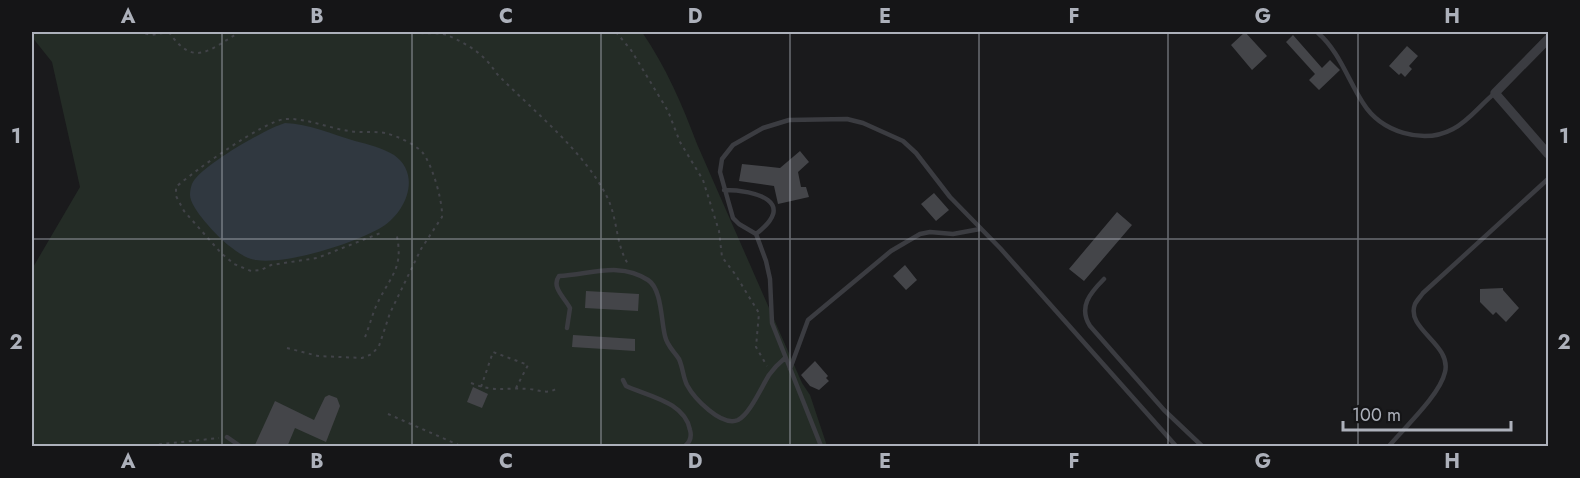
<svg xmlns="http://www.w3.org/2000/svg" width="1580" height="478" viewBox="0 0 1580 478" font-family="Jost,sans-serif">
	<rect width="100%" height="100%" fill="#1a1a1c"/>
	<path fill="#242c26" d="M32 32H642C666 67 682 104 697 144L802 383 810 395 827 446H32V269L80 187 52 62 32 37Z"/>
	<path fill="#303840" d="M285 123C309 124 332 134 355 141 368 144 382 148 394 155 422 175 406 212 382 227 356 243 286 265 256 260 246 259 236 251 228 245 217 236 190 208 190 195 190 191 191 185 193 182 203 165 265 129 285 123Z"/>
	<path fill="#444549" d="M1245 32 1267 56 1252 70 1231 45Z
		M1293 35 1322 68 1330 60 1340 70 1319 90 1309 80 1315 74 1286 42Z
		M1407 46 1418 56 1409 66 1412 69 1405 77 1401 73 1399 75 1389 66Z
		M800 151 809 162 798 172 801 187H806L809 197 778 204 774 186 739 181 742 164 780 168Z
		M934 193 949 210 936 221 921 204Z
		M1117 212 1132 225 1084 281 1069 269Z
		M905 265 917 280 906 290 893 276Z
		M1503 288V290L1519 308 1506 322 1496 312 1493 315 1480 302V289Z
		M586 291 639 294 638 311 585 308Z
		M573 335 635 339V351L572 347Z
		M815 361 828 376 826 378 829 381 819 390 810 386 801 375Z
		M473 387 488 394 482 408 467 402Z
		M329 395 337 398 340 406 326 442 295 428 287 447H254L275 401 314 420 325 397Z"/>
	<g fill="none" stroke-linecap="round" stroke-linejoin="round">
		<path stroke="#414348" stroke-width="2" stroke-dasharray="3 4.5" stroke-linecap="butt" d="M138 32 152 35 169 32
			M169 32C194 69 210 49 240 32
			M413 32C425 35 439 31 449 36 463 42 477 50 487 61 493 67 496 74 502 79 536 113 584 152 606 195 618 217 615 243 628 264
			M616 32 631 50 668 111 680 142 703 180 719 231 722 257 735 274 759 313 756 347 767 366
			M365 337C370 325 373 311 379 300 393 273 404 266 396 232
			M287 348 318 356 362 358 372 354 379 346 390 313 421 249 442 217C443 202 432 163 422 152 413 143 397 136 385 133 373 131 361 133 349 131 328 128 307 118 285 119 264 121 194 171 176 187V196L184 211 221 253 234 264 251 271 261 270 271 265 317 258 383 232
			M471 383C496 393 505 387 529 389 540 390 548 395 557 388
			M481 387 493 352 528 365 515 390
			M388 414 461 446
			M144 446 219 438"/>
		<path stroke="#3b3c41" stroke-width="4.5" d="M1318 33C1339 51 1348 80 1363 103 1381 132 1423 145 1453 129 1469 121 1481 104 1495 93
			M724 190C756 190 798 202 756 234
			M1104 279C1090 293 1078 307 1090 326L1164 410 1202 446
			M567 328 570 308C564 297 551 287 559 276 589 275 619 261 648 280 662 289 661 321 665 336 667 346 674 351 679 359 683 368 683 377 687 385 694 398 721 427 738 420 750 414 762 386 769 375 774 368 779 363 785 358
			M790 369 808 320 891 251 920 234 930 232 953 234 980 229
			M623 380 626 386C648 396 685 402 690 430 692 437 690 442 685 446
			M227 437 240 446
			M821 446 772 323 770 279 766 261 756 234 739 224 733 218 720 172 722 159 733 145 763 128 789 120 847 119 863 123 903 141 916 153 950 197 1000 248 1176 446
			M1389 446C1404 428 1440 395 1445 372 1452 344 1405 329 1415 304 1417 300 1421 296 1423 293L1548 179"/>
		<path stroke="#3b3c41" stroke-width="9" d="M1548 39 1495 93 1548 154"/>
	</g>
	<path fill="none" stroke="#adb1bb" stroke-width="1.5" stroke-opacity="0.55" d="M222 32V446M412 32V446M601 32V446M790 32V446M979 32V446M1168 32V446M1358 32V446M32 239H1548"/>
	<rect width="1580" height="478" fill="none" stroke="#151517" stroke-width="66"/>
	<path d="M1343 421v9h168v-9" fill="none" stroke="#adb1bb" stroke-width="3"/>
	<text x="1352" y="421" font-size="18" fill="#adb1bb" stroke="#151517" stroke-width="4.5" paint-order="stroke">100 m</text>
	<rect x="33" y="33" width="1514" height="412" fill="none" stroke="#adb1bb" stroke-width="2"/>
	<g font-size="20" text-anchor="middle" font-weight="bold" fill="#adb1bb">
		<text x="128" y="23">A</text>
		<text x="317" y="23">B</text>
		<text x="506" y="23">C</text>
		<text x="695" y="23">D</text>
		<text x="885" y="23">E</text>
		<text x="1074" y="23">F</text>
		<text x="1263" y="23">G</text>
		<text x="1452" y="23">H</text>
		<text x="16" y="143">1</text>
		<text x="1564" y="143">1</text>
		<text x="16" y="349">2</text>
		<text x="1564" y="349">2</text>
		<text x="128" y="468">A</text>
		<text x="317" y="468">B</text>
		<text x="506" y="468">C</text>
		<text x="695" y="468">D</text>
		<text x="885" y="468">E</text>
		<text x="1074" y="468">F</text>
		<text x="1263" y="468">G</text>
		<text x="1452" y="468">H</text>
	</g>
</svg>
